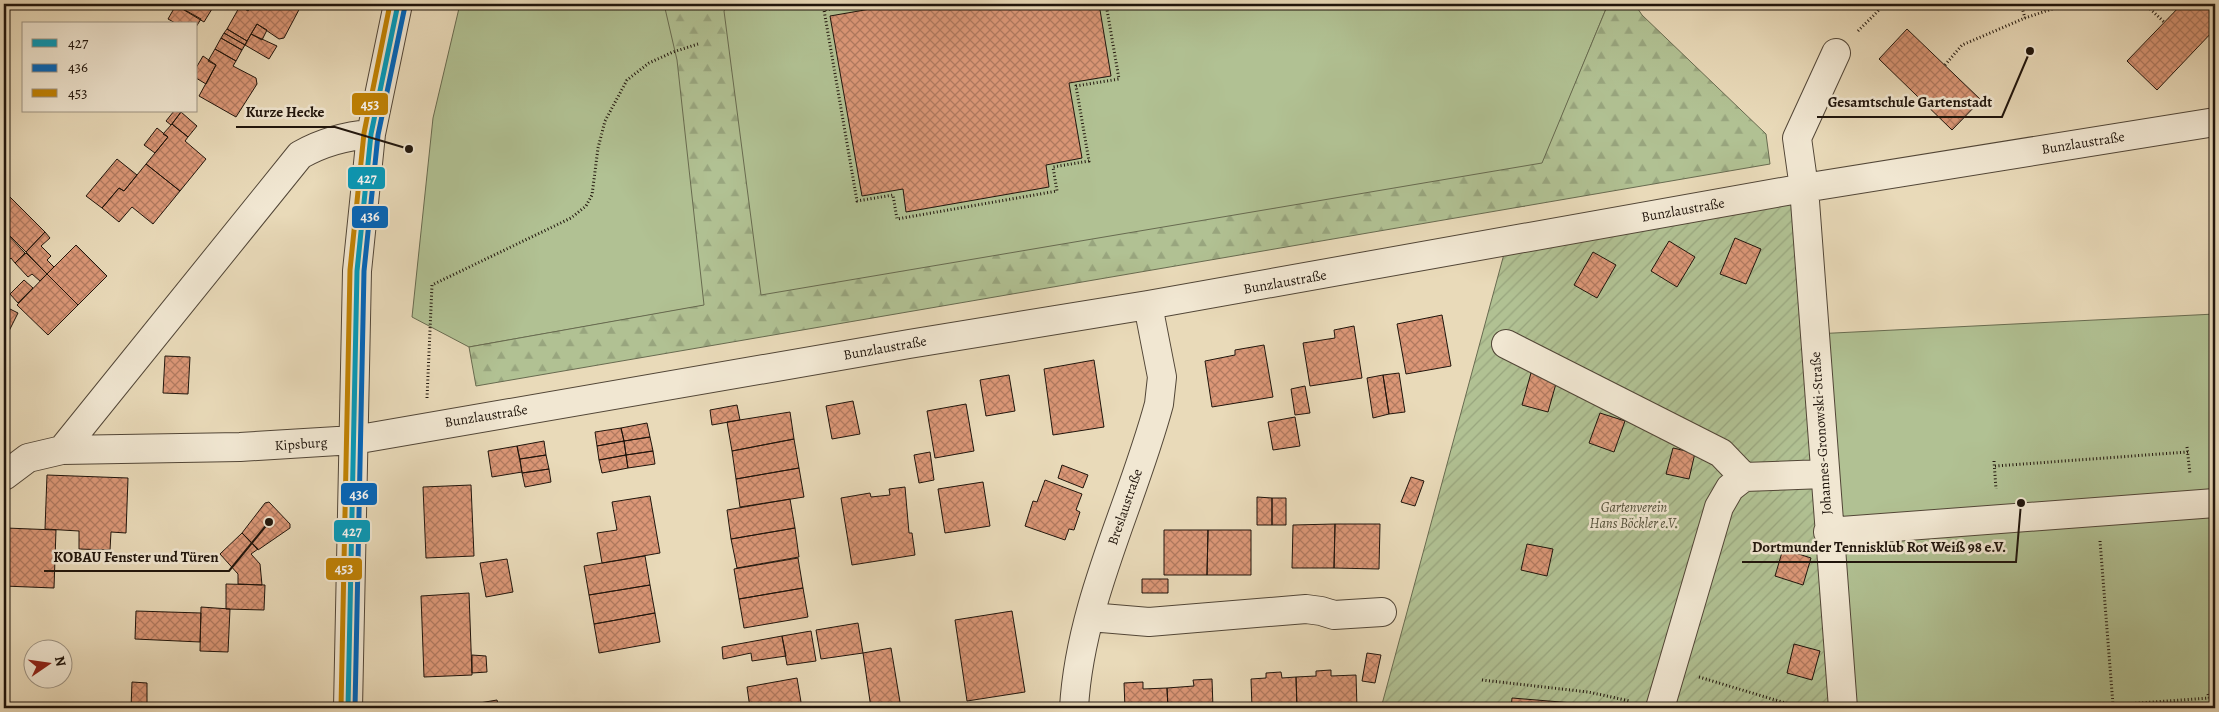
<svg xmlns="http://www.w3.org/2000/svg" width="2219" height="712" viewBox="0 0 2219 712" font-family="Alegreya,serif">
	<defs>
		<pattern id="forest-firs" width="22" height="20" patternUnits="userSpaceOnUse" patternTransform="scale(1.25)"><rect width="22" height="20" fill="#b1c193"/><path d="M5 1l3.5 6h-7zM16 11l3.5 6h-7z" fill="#98a57e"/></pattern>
		<pattern id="garden-furrows" width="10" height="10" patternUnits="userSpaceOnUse" patternTransform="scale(1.25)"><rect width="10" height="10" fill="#b1c193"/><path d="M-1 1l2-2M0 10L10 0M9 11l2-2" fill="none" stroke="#98a57e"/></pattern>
		<pattern id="building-cross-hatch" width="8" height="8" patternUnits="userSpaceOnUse" patternTransform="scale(1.25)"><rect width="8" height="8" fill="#db9777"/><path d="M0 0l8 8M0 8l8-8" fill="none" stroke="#b17a60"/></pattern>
	</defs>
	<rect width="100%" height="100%" fill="#e9dab9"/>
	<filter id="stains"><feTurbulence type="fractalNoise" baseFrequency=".004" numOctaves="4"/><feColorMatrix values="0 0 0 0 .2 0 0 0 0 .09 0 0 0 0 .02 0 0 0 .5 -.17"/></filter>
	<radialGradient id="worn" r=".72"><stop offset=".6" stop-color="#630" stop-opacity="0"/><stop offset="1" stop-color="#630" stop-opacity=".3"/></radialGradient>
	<path fill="#b1c193" stroke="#686b50" d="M460 4H1608L1525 206 735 300 469 347 412 317 433 118Z
		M2215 314V708H1843L1814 334Z"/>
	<path fill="url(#forest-firs)" stroke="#686b50" d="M664 4H728L724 11 761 295 1542 163 1608 4H1640L1638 9 1642 15 1766 134 1770 164 476 386 469 347 704 305 677 60Z"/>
	<path fill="url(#garden-furrows)" stroke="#686b50" d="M1804 188 1843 708H1381L1507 243Z"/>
	<path fill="url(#building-cross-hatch)" stroke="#20150c" d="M174 4H215L204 22Z
		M252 4H302L284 38 279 39 257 24 247 41 227 29 240 6 248 11Z
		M899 4H1099L1111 76 1069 83 1082 158 1046 165 1049 187 906 212 903 189 862 196 830 16Z
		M2182 4H2215V29L2157 90 2127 61Z
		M176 5 201 19 196 27V24H177L168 19Z
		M257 24 267 30 262 40 251 34Z
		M227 29 247 41 245 45 224 33Z
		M1907 29 1981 100 1952 130 1879 59Z
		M224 33 245 45 242 50 221 38Z
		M251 34 277 46 269 59 245 45Z
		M221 38 242 50 236 61 215 49Z
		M215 49 236 61 233 66 256 78 257 84 236 117 199 96 216 65 208 61Z
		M203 56 216 65 206 84 196 78V68Z
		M174 111 181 112 171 125 166 121Z
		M181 112 197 126 188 137 172 124Z
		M172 124 188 137 185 141 206 159 180 191 146 164 168 137 163 134Z
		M157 128 168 137 155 153 144 145Z
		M117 159 137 175 124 191 119 188 102 208 86 196Z
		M146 164 180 191 153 224 132 207 119 222 102 208 119 188 124 191Z
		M4 191 45 232 26 252 4 230Z
		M4 231 25 253 15 263 11 258 6 263 4 261Z
		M45 232 50 238 41 246 51 256 47 260 54 267 47 274 26 252Z
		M1735 238 1761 249 1746 284 1720 274Z
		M1669 241 1695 257 1677 287 1651 271Z
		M76 245 107 276 78 305 47 274Z
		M1593 252 1616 265 1597 298 1574 285Z
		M26 253 47 274 40 281 32 274 28 277 15 263Z
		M47 274 78 305 48 335 17 305Z
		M24 280 33 288 18 303 10 294Z
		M4 306 18 313 4 341Z
		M1442 315 1451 366 1406 374 1397 324Z
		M1354 326 1362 378 1310 386 1303 343 1335 338 1334 330Z
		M1264 345 1273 397 1212 407 1205 361 1235 355V350Z
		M165 356 190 357 188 394 163 393Z
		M1094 360 1104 427 1053 435 1044 369Z
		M1399 373 1405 412 1389 414 1383 375Z
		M1531 373 1557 380 1548 412 1522 405Z
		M1009 375 1015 411 986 416 980 380Z
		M1383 375 1389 414 1373 418 1367 378Z
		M1305 386 1310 413 1295 415 1291 389Z
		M853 401 860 434 832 439 826 406Z
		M966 404 974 451 935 458 927 411Z
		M737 405 740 420 712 425 710 410Z
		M790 412 794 439 732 451 727 422Z
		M1600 413 1625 421 1614 452 1589 443Z
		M1295 417 1300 446 1273 450 1268 422Z
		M647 423 650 437 624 441 621 428Z
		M621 428 624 441 597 446 595 432Z
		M650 437 653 451 626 455 624 441Z
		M794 439 799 468 736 479 732 451Z
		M544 441 546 455 520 459 517 446Z
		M624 441 626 455 599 460 597 446Z
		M517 446 522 472 492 477 488 451Z
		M1673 448 1695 453 1689 479 1666 474Z
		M653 451 655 464 628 468 626 455Z
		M930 452 934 480 919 483 914 455Z
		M546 455 549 469 522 473 520 459Z
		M626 455 628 468 602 473 599 460Z
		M1062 465 1088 475 1083 488 1058 478Z
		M799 468 804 497 740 507 736 479Z
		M549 469 551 482 525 487 522 473Z
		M47 475 128 478 126 533 111 532 110 550 79 549V531L45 529Z
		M1411 477 1424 481 1415 506 1401 502Z
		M1045 480 1082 494 1076 510 1080 512 1074 530 1069 529 1065 540 1025 526 1033 501 1037 502Z
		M983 482 990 526 945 533 938 489Z
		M471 485 474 556 426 558 423 487Z
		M905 487 909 533H912L915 555 852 565 841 498 870 493 871 497 890 495 889 489Z
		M650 496 660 553 602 563 597 533 617 530 612 502Z
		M1257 497 1272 498V525H1257Z
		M1272 498H1286V525H1272Z
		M790 499 795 528 731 539 727 510Z
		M269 502 290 524V528L258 550 242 533 265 503Z
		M1335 524 1334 568H1292L1293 525Z
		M1335 524H1380L1379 569 1334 568Z
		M6 528 56 530 54 588 4 586Z
		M795 528 799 557 737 568 731 539Z
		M1164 530H1208L1207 575H1164Z
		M1208 530H1251V575H1207Z
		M242 533 258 549 251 554 260 564 262 585 238 584V574L220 554Z
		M1527 544 1553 549 1547 576 1521 570Z
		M1783 549 1811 558 1803 585 1775 576Z
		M645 556 650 585 589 595 584 566Z
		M798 558 803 588 739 599 734 569Z
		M507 559 513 592 486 597 480 563Z
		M1142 579H1168V593H1142Z
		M226 584 265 585 264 610 226 609Z
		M650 585 655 613 594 624 589 595Z
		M803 588 808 617 744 628 739 599Z
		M469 593 472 675 424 677 421 596Z
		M201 607 230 609 228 652 200 651Z
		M136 611 201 613 200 642 135 639Z
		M1012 611 1025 692 967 701 955 620Z
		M655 613 660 642 599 653 594 624Z
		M858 623 863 653 821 659 816 630Z
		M811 631 816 661 787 665 782 636Z
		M782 636 786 656 752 661 751 653 723 659 722 647Z
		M1794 644 1820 651 1812 680 1787 673Z
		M891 648 901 708H871L863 653Z
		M1367 653 1381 655 1375 683 1362 681Z
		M472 655 486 656 487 672 472 673Z
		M1331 670V676L1356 675 1357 708H1297L1296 677 1316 676V671Z
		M1281 672 1282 678 1296 677 1297 708H1252L1251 679 1266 678V673Z
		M797 678 802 708H750L747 687Z
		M1212 679 1213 708H1168L1167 688 1194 686 1193 680Z
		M132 682 147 683V708H131Z
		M1143 682V689L1167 688 1168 708H1125L1124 683Z
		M1512 698 1585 704V708H1511Z
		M497 700 499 708H450Z"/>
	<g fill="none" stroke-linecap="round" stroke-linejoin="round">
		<defs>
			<path id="minor" d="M1836 53 1797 138 1804 188 1843 708
				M1506 344 1721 453 1744 477
				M62 450 240 447 354 440 909 344 1148 305 1804 188 2215 122
				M4 476 28 458 62 450 300 155C323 142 344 136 371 134
				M1828 532 2215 503
				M1090 617 1149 622 1306 609 1321 611 1334 615 1382 612
				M348 708 357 271 371 134 398 4
				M1074 708C1080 602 1132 505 1159 404L1162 377 1148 305
				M1660 708 1719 507 1730 488 1744 477 1824 474"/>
		</defs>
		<use href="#minor" stroke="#524637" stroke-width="30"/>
		<path stroke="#20150c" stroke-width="3" stroke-dasharray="1 2.5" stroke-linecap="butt" d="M861 4 824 10 857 201 893 195 897 219 1057 191 1053 167 1089 161 1076 86 1119 79 1106 4
			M2021 4 2025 18
			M2145 4 2164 22
			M1858 31 1885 4
			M1945 65 1962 45 2025 18 2067 4
			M427 398 432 285 571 218 586 206 592 195 598 148 605 121 627 80 649 63 673 52 698 44
			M2187 447 2190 474
			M1994 461 1996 489
			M1995 466 2188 452
			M2100 541 2113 705
			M1699 677 1802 708
			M1482 680 1588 692 1630 701
			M2069 708 2209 698 2208 694"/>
		<use href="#minor" stroke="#f1e7d2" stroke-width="28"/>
		<defs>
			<path id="bus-1" d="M348 708 357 271 371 134 398 4"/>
			<path id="bus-2" d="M355 708 364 271 378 135 405 6"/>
			<path id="bus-3" d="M341 708 350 270 364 133 390 4"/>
		</defs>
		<use href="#bus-1" stroke="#f1e7d2" stroke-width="9"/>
		<use href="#bus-2" stroke="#f1e7d2" stroke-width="9"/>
		<use href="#bus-3" stroke="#f1e7d2" stroke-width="9"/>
		<use href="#bus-1" stroke="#039abb" stroke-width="5"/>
		<use href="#bus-2" stroke="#0065bd" stroke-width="5"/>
		<use href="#bus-3" stroke="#c18203" stroke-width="5"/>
	</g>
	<g text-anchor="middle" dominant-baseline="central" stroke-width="5" stroke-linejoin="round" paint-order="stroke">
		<g font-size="14" fill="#20150c" stroke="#f1e7d2">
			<text transform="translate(2083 143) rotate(-9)">Bunzlaustraße</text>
			<text transform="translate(1683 210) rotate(-10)">Bunzlaustraße</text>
			<text transform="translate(1285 282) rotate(-10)">Bunzlaustraße</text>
			<text transform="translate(885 348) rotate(-10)">Bunzlaustraße</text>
			<text transform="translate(486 416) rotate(-9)">Bunzlaustraße</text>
			<text transform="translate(1821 433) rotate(-94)">Johannes-Gronowski-Straße</text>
			<text transform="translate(301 444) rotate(-4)">Kipsburg</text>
			<text transform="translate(1125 507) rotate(-71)">Breslaustraße</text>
		</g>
		<g font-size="14" font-style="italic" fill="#53513b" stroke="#f1e7d2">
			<text x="1634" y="507">Gartenverein<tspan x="1634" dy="16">Hans Böckler e.V.</tspan></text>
		</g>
	</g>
	<path fill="none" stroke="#20150c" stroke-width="2" d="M2030 51L2002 117H1817M409 149L335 127H236M2021 503L2016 562H1742M269 522L229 571H44"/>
	<g fill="#20150c" stroke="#f1e7d2" stroke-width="2">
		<circle cx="2030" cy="51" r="5"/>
		<circle cx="409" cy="149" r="5"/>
		<circle cx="2021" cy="503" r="5"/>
		<circle cx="269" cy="522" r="5"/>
	</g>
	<g font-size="15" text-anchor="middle" font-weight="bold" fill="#20150c" stroke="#f1e7d2" stroke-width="5" stroke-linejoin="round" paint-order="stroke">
		<text x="1910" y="107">Gesamtschule Gartenstadt</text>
		<text x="285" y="117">Kurze Hecke</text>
		<text x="1879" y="552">Dortmunder Tennisklub Rot Weiß 98 e.V.</text>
		<text x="136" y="562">KOBAU Fenster und Türen</text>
	</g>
	<g stroke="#f1e7d2" stroke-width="2">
		<rect x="351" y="92" width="38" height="24" rx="5" fill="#c18203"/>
		<rect x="347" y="166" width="39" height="24" rx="5" fill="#039abb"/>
		<rect x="351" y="205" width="38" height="24" rx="5" fill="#0065bd"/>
		<rect x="340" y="482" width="38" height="24" rx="5" fill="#0065bd"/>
		<rect x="333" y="519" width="38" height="24" rx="5" fill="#039abb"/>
		<rect x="325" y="557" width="38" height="24" rx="5" fill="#c18203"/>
	</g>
	<g font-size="14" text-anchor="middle" font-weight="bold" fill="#fff">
		<text x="370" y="109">453</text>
		<text x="367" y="183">427</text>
		<text x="370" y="221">436</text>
		<text x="359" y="499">436</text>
		<text x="352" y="536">427</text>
		<text x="344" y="573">453</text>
	</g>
	<rect width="2219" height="712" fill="none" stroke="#e9dab9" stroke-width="20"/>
	<rect x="5" y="5" width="2209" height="702" fill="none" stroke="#20150c" stroke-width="2.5"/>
	<rect x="10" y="10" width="2199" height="692" fill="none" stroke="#20150c"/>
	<rect x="22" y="22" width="175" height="90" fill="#f1e7d2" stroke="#9d9383"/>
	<rect x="32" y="39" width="25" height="8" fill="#039abb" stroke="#9d9383"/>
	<text x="68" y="48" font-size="15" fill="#20150c">427</text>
	<rect x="32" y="64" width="25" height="8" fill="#0065bd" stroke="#9d9383"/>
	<text x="68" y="72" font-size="15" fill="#20150c">436</text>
	<rect x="32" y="89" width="25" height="8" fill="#c18203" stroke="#9d9383"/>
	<text x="68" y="98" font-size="15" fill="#20150c">453</text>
	<g transform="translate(48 664) rotate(77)"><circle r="24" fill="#f1e7d2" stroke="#9d9383"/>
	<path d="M0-4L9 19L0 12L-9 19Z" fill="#8f2418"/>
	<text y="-8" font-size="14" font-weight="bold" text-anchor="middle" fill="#20150c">N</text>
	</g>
	<rect width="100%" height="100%" filter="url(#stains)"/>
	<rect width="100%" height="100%" fill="url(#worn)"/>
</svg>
